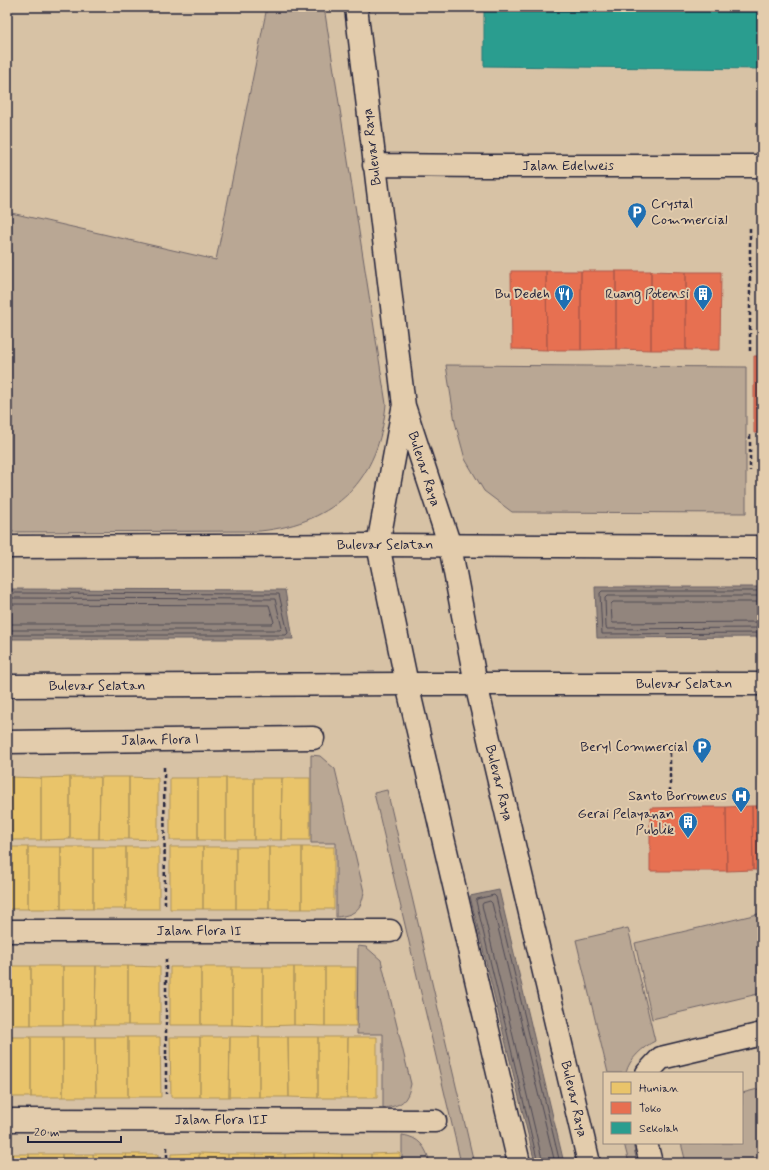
<svg xmlns="http://www.w3.org/2000/svg" width="769" height="1170" viewBox="0 0 769 1170" font-family="Mynerve,sans-serif">
	<rect width="100%" height="100%" fill="#d7c2a5"/>
	<filter id="ink" filterUnits="userSpaceOnUse"><feTurbulence type="fractalNoise" baseFrequency=".025" numOctaves="2"/><feDisplacementMap in="SourceGraphic" scale="8" xChannelSelector="R" yChannelSelector="G"/><feConvolveMatrix kernelMatrix="1 2 1 2 8 2 1 2 1" color-interpolation-filters="sRGB"/></filter>
	<g filter="url(#ink)">
		<path fill="#b9a794" stroke="#6e6468" d="M267 7H324L386 404C379 480 336 523 260 531L7 532V212L216 260Z
			M446 365 746 367V513L512 512 484 491 465 459 455 422Z
			M311 755 320 756 335 769 364 892C361 911 354 915 336 917V843H311Z
			M387 790 474 1163H461L374 793Z
			M762 913V993L652 1019 635 943Z
			M628 928 655 1041C643 1047 629 1059 626 1073H608L576 940Z
			M358 946 366 947 381 960 411 1084C407 1102 401 1106 383 1108V1034H357Z
			M762 1088V1163H686L681 1143H742V1093Z
			M402 1135C419 1137 426 1147 430 1163H402Z
			M624 1143H633L637 1163H629Z"/>
		<path fill="#92857d" stroke="#655d63" d="M595 587H762V637L597 638Z
			M7 589 285 590 293 639H7Z
			M499 890 564 1163H535L470 896Z"/>
		<path fill="#e9c46a" stroke="#ad935c" d="M7 777H11L12 840H7Z
			M11 777 41 778V840H12Z
			M70 777V839L41 840V778Z
			M70 777H100L99 839H70Z
			M100 777H129V839H99Z
			M129 777 158 778V840L129 839Z
			M170 778H198V840H170Z
			M198 778H226V840H198Z
			M226 778H254V840H226Z
			M254 778H282L281 840H254Z
			M282 778H310V840H281Z
			M7 847H28V909H7Z
			M28 847H61V909H28Z
			M61 847H93V909H61Z
			M93 847H126V909H93Z
			M126 847H159V909H126Z
			M170 847H203V909H170Z
			M203 847H236V909H203Z
			M236 847H269V909H236Z
			M269 847H302V909H269Z
			M302 847H334V909H302Z
			M7 966H31V1025H7Z
			M31 966H63V1025H31Z
			M63 966H96L95 1025H63Z
			M96 966H128V1025H95Z
			M128 966 160 967V1025H128Z
			M170 967H201V1025H170Z
			M201 967H232V1025H201Z
			M232 967H263V1026L232 1025Z
			M263 967H294V1025L263 1026Z
			M294 967H325V1026L294 1025Z
			M325 967H356V1026H325Z
			M7 1037H31V1097H7Z
			M31 1037H63V1097H31Z
			M63 1037H95L96 1097H63Z
			M95 1037H128V1097H96Z
			M128 1037H160L161 1097H128Z
			M170 1037H200V1097H171Z
			M200 1037H230L229 1097H200Z
			M230 1037H259V1097H229Z
			M259 1037H288L289 1097H259Z
			M288 1037H318V1098L289 1097Z
			M318 1037H348L347 1098H318Z
			M348 1037H377V1098H347Z
			M199 1153V1163H171V1154Z
			M199 1153 228 1154V1163H199Z
			M314 1153V1163H285V1154Z
			M314 1153 342 1154V1163H314Z
			M400 1153V1163H371V1154Z
			M7 1154H29V1163H7Z
			M29 1154H62V1163H29Z
			M62 1154H93L94 1163H62Z
			M93 1154H126V1163H94Z
			M126 1154H158V1163H126Z
			M228 1154H256V1163H228Z
			M256 1154H285V1163H256Z
			M342 1154H371V1163H342Z"/>
		<path fill="#e76f51" stroke="#ac584a" d="M511 271H546L547 350 512 349Z
			M546 271H581V350H547Z
			M581 271H616V349L581 350Z
			M616 271H651V350L616 349Z
			M651 271 686 272V350H651Z
			M686 272H721L720 350H686Z
			M754 356H762V433H754Z
			M752 806 753 870 727 871 726 807Z
			M752 806H762V870H753Z
			M701 807H726L727 871H650V808Z"/>
		<path fill="#2a9d8f" stroke="#287876" d="M484 7H762V69L484 66Z"/>
		<g fill="none" stroke-linecap="round" stroke-linejoin="round">
			<path stroke="#4f4a55" stroke-width="1" d="M762 591H602L600 593 602 634 762 633
				M7 593 279 594 288 633 286 635H7
				M762 596H607L605 598 606 627 607 629 762 628
				M7 598 275 599 282 628 280 630H7
				M762 602H613L611 604 612 621 613 623 762 622
				M7 604 269 605 274 622 272 624H7
				M538 1163 476 901 477 899 494 895 496 897 560 1163
				M543 1163 482 905 483 903 490 901 492 903 555 1163"/>
			<defs>
				<path id="minor" d="M356 7 404 406 450 546 476 684 589 1163
					M374 165 485 166H762
					M403 409 378 545 407 684 519 1163
					M7 742 313 738
					M7 931H390
					M647 1073 661 1058 762 1034
					M7 1120 435 1121
					M646 1143 651 1163"/>
				<path id="major" d="M7 547 378 545 762 547
					M7 686 407 684H762"/>
			</defs>
			<use href="#minor" stroke="#22223b" stroke-width="25"/>
			<use href="#major" stroke="#22223b" stroke-width="25"/>
			<path stroke="#22223b" stroke-width="2.5" stroke-dasharray="4 3" stroke-linecap="butt" d="M750 228V353
				M750 435V471
				M670 753V800
				M164 767 165 904
				M166 959V1094
				M167 1147V1163"/>
			<use href="#minor" stroke="#e3ccac" stroke-width="22"/>
			<use href="#major" stroke="#e3ccac" stroke-width="22"/>
		</g>
	</g>
	<defs>
		<symbol id="parking-pin" viewBox="-11 -11 22 30"><path d="M0 17L-7.5 6A9.5 9.5 0 1 1 7.5 6Z" fill="#1f6fb2" stroke="#e3ccac"/><path d="M-3.5-5.5H1a3.5 3.5 0 0 1 0 7H-1V5.5H-3.5ZM-1-3.4V-.6H.8a1.4 1.4 0 0 0 0-2.8Z" fill="#fff"/></symbol>
		<symbol id="restaurant-pin" viewBox="-11 -11 22 30"><path d="M0 17L-7.5 6A9.5 9.5 0 1 1 7.5 6Z" fill="#1f6fb2" stroke="#e3ccac"/><path d="M-5-6h1v4h1v-4h1v4h1v-4h1v5L-1.5 .5V6h-2V.5L-5-1ZM5-6V6H3V1.5H1.5Q1.5-4 5-6Z" fill="#fff"/></symbol>
		<symbol id="building-pin" viewBox="-11 -11 22 30"><path d="M0 17L-7.5 6A9.5 9.5 0 1 1 7.5 6Z" fill="#1f6fb2" stroke="#e3ccac"/><path d="M-4-6H4V6H1V3H-1V6H-4ZM-2.5-4.3h1.7v1.8h-1.7ZM.8-4.3h1.7v1.8H.8ZM-2.5-1h1.7V.8h-1.7ZM.8-1h1.7V.8H.8Z" fill="#fff"/></symbol>
		<symbol id="hospital-pin" viewBox="-11 -11 22 30"><path d="M0 17L-7.5 6A9.5 9.5 0 1 1 7.5 6Z" fill="#1f6fb2" stroke="#e3ccac"/><path d="M-5-5h3v3.5h4V-5h3V5h-3V1.5h-4V5h-3Z" fill="#fff"/></symbol>
	</defs>
	<g fill-rule="evenodd">
		<use href="#parking-pin" x="626" y="201" width="22" height="30"/>
		<use href="#restaurant-pin" x="553" y="283" width="22" height="30"/>
		<use href="#building-pin" x="692" y="283" width="22" height="30"/>
		<use href="#parking-pin" x="691" y="736" width="22" height="30"/>
		<use href="#hospital-pin" x="730" y="785" width="22" height="30"/>
		<use href="#building-pin" x="677" y="811" width="22" height="30"/>
	</g>
	<g text-anchor="middle" dominant-baseline="central" stroke-width="4" stroke-linejoin="round" paint-order="stroke">
		<g font-size="14" fill="#22223b" stroke="#e3ccac">
			<text transform="translate(372 147) rotate(-97)">Bulevar Raya</text>
			<text x="568" y="166">Jalan Edelweis</text>
			<text transform="translate(424 469) rotate(72)">Bulevar Raya</text>
			<text x="385" y="545">Bulevar Selatan</text>
			<text x="684" y="684">Bulevar Selatan</text>
			<text x="97" y="686">Bulevar Selatan</text>
			<text transform="translate(160 740) rotate(-1)">Jalan Flora I</text>
			<text transform="translate(499 783) rotate(76)">Bulevar Raya</text>
			<text x="199" y="931">Jalan Flora II</text>
			<text transform="translate(574 1099) rotate(77)">Bulevar Raya</text>
			<text x="221" y="1120">Jalan Flora III</text>
		</g>
		<g font-size="14" fill="#22223b" stroke="#e3ccac" text-anchor="end">
			<text x="651" y="204" text-anchor="start">Crystal<tspan x="651" dy="16">Commercial</tspan></text>
			<text x="550" y="294">Bu Dedeh</text>
			<text x="689" y="294">Ruang Potensi</text>
			<text x="688" y="747">Beryl Commercial</text>
			<text x="727" y="796">Santo Borromeus</text>
			<text x="674" y="814">Gerai Pelayanan<tspan x="674" dy="16">Publik</tspan></text>
		</g>
	</g>
	<rect width="769" height="1170" fill="none" stroke="#e3ccac" stroke-width="24"/>
	<rect x="12" y="12" width="745" height="1146" fill="none" stroke="#22223b" stroke-width="1.5" filter="url(#ink)"/>
	<rect x="603" y="1072" width="140" height="72" fill="#e3ccac" stroke="#96887f"/>
	<rect x="611" y="1082" width="20" height="12" fill="#e9c46a" stroke="#96887f"/>
	<text x="639" y="1092" font-size="12" fill="#22223b">Hunian</text>
	<rect x="611" y="1102" width="20" height="12" fill="#e76f51" stroke="#96887f"/>
	<text x="639" y="1112" font-size="12" fill="#22223b">Toko</text>
	<rect x="611" y="1122" width="20" height="12" fill="#2a9d8f" stroke="#96887f"/>
	<text x="639" y="1132" font-size="12" fill="#22223b">Sekolah</text>
	<path d="M28 1136v6h93v-6" fill="none" stroke="#22223b" stroke-width="2"/>
	<text x="34" y="1136" font-size="12" fill="#22223b" stroke="#e3ccac" stroke-width="3" paint-order="stroke">20 m</text>
</svg>
